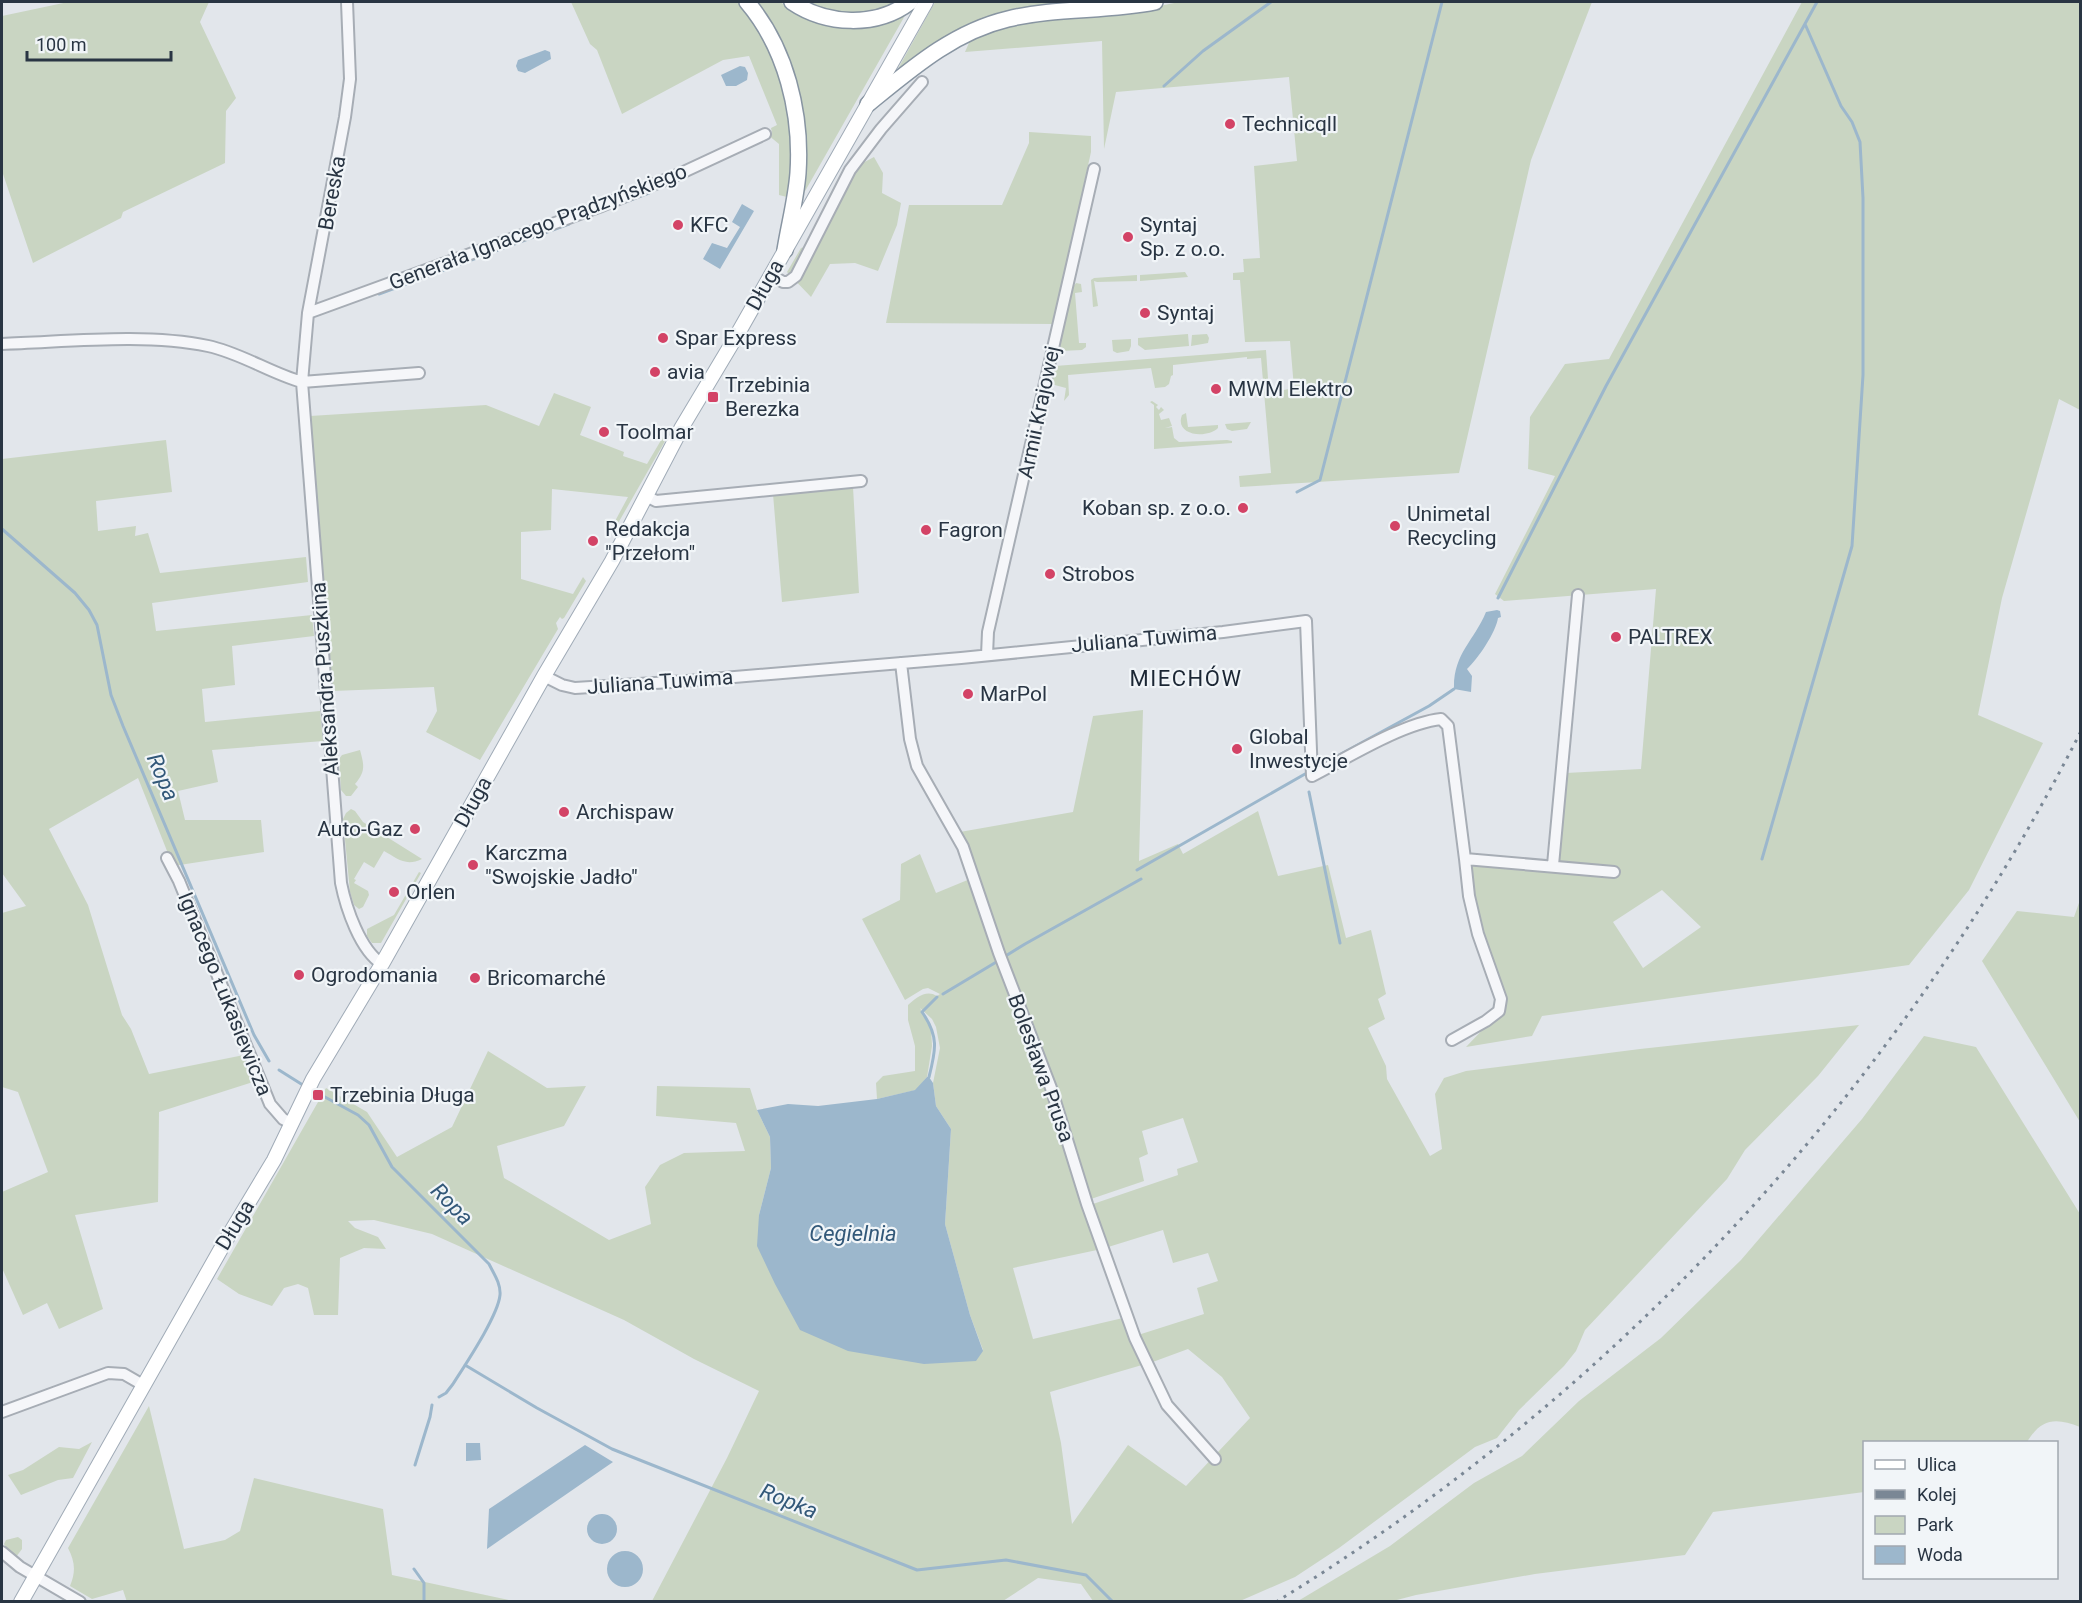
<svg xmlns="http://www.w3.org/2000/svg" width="2082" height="1603" viewBox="0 0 2082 1603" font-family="Roboto,sans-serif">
	<rect width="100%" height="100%" fill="#e2e6eb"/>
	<path fill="#c9d5c2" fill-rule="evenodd" d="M68 2H209L200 22 236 98 226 111 225 163 123 212 121 218 33 263 2 171V16Z
		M571 2H739C768 36 786 82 792 126 794 147 791 170 791 192L788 191 787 197 779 195V144L768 135 772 133 771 128 777 125 749 56 723 60 622 114 597 50 590 44Z
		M752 2C760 2 773 0 780 2 789 7 798 15 808 19 846 36 870 25 907 12L800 200 803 135Z
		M804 2H898C863 17 839 18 804 2Z
		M935 2H1114L1033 8 894 76Z
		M1179 2H1592L1531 160 1459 473 1240 487 1239 476 1271 473 1261 358 1247 359V357L1173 365V375L1171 376 1169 384 1165 387 1155 388 1151 368 1068 375 1069 395 1064 401 1066 388 1051 384 1055 366 1266 350 1269 393 1294 388 1290 341 1245 342 1240 280H1233V273L1244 272 1243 259 1260 258 1254 166 1297 161 1289 77 1116 92 1104 149 1102 41 965 52 972 36 1014 23 1145 9Z
		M1802 2H2080V410L2059 399 2002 598 1978 715 2043 743 1969 890 1909 965 1542 1016 1532 1036 1466 1047 1488 1024 1504 1014C1504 985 1489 960 1481 933 1475 911 1472 888 1470 864L1555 870 1566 773 1641 769 1656 589 1504 601 1495 594 1555 476 1528 469 1530 417 1565 364 1609 359ZM1662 890 1701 927 1643 968 1613 922Z
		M1029 132 1091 136V152L1053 324 886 323 909 205H1002L1029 143Z
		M874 157 883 173 882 193 901 203 897 225 878 271 855 263 830 264 811 297 787 272 801 248 817 244 857 166Z
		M1185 272 1188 277 1140 281V275Z
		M1137 275V281L1097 282 1094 281 1098 306 1093 307 1091 280 1094 278Z
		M1076 283 1081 284 1082 292 1075 293 1079 343H1086V347L1082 350 1060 351 1059 348 1072 288Z
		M1188 334 1189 346 1145 350 1138 345V338Z
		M1207 334 1209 338 1208 343 1191 346 1192 335Z
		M1131 339V346L1129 351 1117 353 1113 351 1112 340Z
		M554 393 591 407 580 435 624 452 623 456 647 464 667 430 672 429 617 525 614 523 628 497 552 489 551 530 521 532V579L573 594 583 577 586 581 564 618 562 619 560 617 556 623 558 629 480 760 426 732 437 711 434 687 333 691 310 416 486 405 539 426Z
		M1152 401 1158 405 1156 407 1159 410 1161 407 1164 410 1159 414 1161 420 1169 418 1172 426 1165 428 1172 427 1174 438 1179 442 1227 440 1232 441V443L1154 449V405L1150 402Z
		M1186 413 1188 427 1218 425V428C1207 439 1174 436 1182 415Z
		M1251 422 1247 429 1232 431 1227 429 1225 424Z
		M166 440 172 492 96 501 98 531 136 526 135 536 148 533 160 573 306 557 308 582 152 603 156 631 312 615 314 636 232 646 235 685 202 689 205 722 320 711 323 741 212 750 218 782 178 791 185 820H261L264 852 173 866 138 778 49 829 88 905 122 1015 131 1029 149 1074 244 1055 253 1082 159 1112 158 1202 75 1215 103 1309 59 1329 47 1303 23 1315 2 1268V1192L48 1172 18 1092 2 1087V913L26 906 2 873V459Z
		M853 487 859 593 782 602 773 494Z
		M1143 710 1139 861 1178 844 1183 854 1258 811 1278 876 1328 865 1346 938 1371 930 1386 994 1378 999 1385 1019 1368 1028 1386 1066 1387 1079 1430 1156 1442 1149 1435 1094 1444 1078 1466 1071 1640 1049 1859 1025 1818 1076 1745 1150 1727 1179 1585 1330 1576 1351 1564 1366 1519 1410 1497 1438 1475 1447 1339 1548 1295 1577 1240 1601H1093L1081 1584 1038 1578 1003 1601H652L727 1458 759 1391 694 1359 624 1320 432 1234 374 1220 348 1221 355 1228 378 1237 386 1249 364 1248 340 1258 338 1315H314L308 1288 298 1284 284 1288 272 1306 239 1294 217 1279 326 1088 367 1112 397 1157 452 1127 488 1051 547 1088 586 1086 564 1126 497 1146 504 1178 609 1240 651 1224 645 1187 660 1165 684 1153 745 1151 736 1123 656 1116 657 1086 750 1088 757 1110 770 1137 771 1168 759 1215 983 1350 970 1315 945 1224 951 1129 936 1106 933 1083 940 1048 936 1027 932 1019 920 1008 931 1028 932 1046 927 1077 916 1090 877 1099 876 1083 883 1076 915 1071V1046L908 1020V1005C916 998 926 989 937 996L940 994 928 988 923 989 905 1000 862 919 900 900 901 864 920 854 936 893 970 879 960 832 1073 812 1093 716ZM1055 1117 1088 1200 1144 1181 1139 1158 1148 1154 1142 1131 1183 1118 1198 1162 1177 1169 1178 1175 1093 1204 1091 1206 1105 1248 1163 1230 1173 1263 1208 1253 1218 1281 1197 1288 1204 1314 1138 1335 1150 1363 1188 1349 1222 1377 1250 1418 1186 1486 1128 1445 1072 1524 1061 1443 1050 1392 1142 1365 1123 1318 1033 1339 1013 1268 1097 1250Z
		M360 750C364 765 366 771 355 784L358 787 351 796H346L341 790 339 759 342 755Z
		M351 809 355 811 363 822 422 859C405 867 397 858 384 851L374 868 364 862 354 879 356 880 354 883 368 891 369 895 363 907 359 909 354 905 350 892 343 819 346 813Z
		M419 872 421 873 381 943H372L367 936V929L394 915Z
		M2080 900V1122L1982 961 2017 911 2074 917Z
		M1924 1036 1976 1047 2080 1214V1427C2055 1417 2041 1419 2027 1442H1864V1492L1713 1512 1685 1555 1535 1574 1416 1595 1393 1601H1298L1390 1546 1474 1483 1522 1456 1579 1401 1661 1338 1741 1260 1862 1119Z
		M149 1406 184 1549 225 1540 240 1531 254 1478 383 1509 392 1575 513 1601 127 1602 123 1590 92 1599 70 1586C76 1571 75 1562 68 1548Z
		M92 1442 73 1478 58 1480 21 1495 8 1475 23 1470 59 1447 79 1449Z
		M18 1537 22 1540V1549L16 1557 10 1553 4 1544 6 1540Z"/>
	<path fill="#9cb7cc" d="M545 50 550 52 551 59 525 73 518 71 516 66 518 60Z
		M740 66 745 67 748 73 747 80 736 86H726L721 75Z
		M742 204 754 211 720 269 703 259 712 243 727 248 740 227 732 222Z
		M1497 610 1500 611 1501 617 1498 618C1496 632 1478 659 1467 669L1472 676 1471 692 1454 689C1453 654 1474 641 1486 612Z
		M927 1077H929L933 1083 936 1106 951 1129 945 1224 970 1315 983 1351 976 1361 924 1364 848 1351 800 1330 775 1284 757 1246 759 1215 771 1168 770 1137 757 1110 788 1104 818 1106 877 1099 915 1090Z
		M466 1443H480L481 1460 466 1461Z
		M585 1445 613 1462 487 1549 489 1509Z
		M587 1529a15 15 0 1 1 30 0a15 15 0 1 1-30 0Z
		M607 1569a18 18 0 1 1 36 0a18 18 0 1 1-36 0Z"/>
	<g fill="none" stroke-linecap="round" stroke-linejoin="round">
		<path stroke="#9cb7cc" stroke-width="3" d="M1164 86 1203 51 1271 2
			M625 202 649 193
			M379 294 569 224
			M1297 492 1320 480 1442 2
			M2 529 75 593 89 610 97 625 111 695 123 726 254 1035 269 1061
			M1498 598 1606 386 1817 2
			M1319 766 1429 706 1454 689
			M1309 792 1340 943
			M1762 859 1852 546 1863 375V198L1860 142 1852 122 1841 106 1805 24
			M1137 870 1305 774
			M1004 957 1025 944 1141 879
			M943 994 998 961
			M279 1070 306 1087
			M929 1077C936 1050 939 1036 922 1012L937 997
			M312 1090 358 1115 369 1125 392 1167 489 1264C494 1274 501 1284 500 1295 498 1316 465 1365 453 1384L446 1393 439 1397
			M465 1365 537 1408 612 1449 917 1570 1006 1560 1086 1575 1113 1602
			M415 1465 430 1417 432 1405
			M414 1569 424 1583V1602"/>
		<defs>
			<path id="minor" d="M347 2 350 79 345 117 308 313 302 382 341 883C346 908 360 950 382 964
				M771 275 783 282H788L796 276 850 170 881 129 922 82
				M308 313 599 207 677 175 765 134
				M2 344C67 342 144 333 208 346 241 353 270 373 302 382L419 373
				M646 496 656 501 861 481
				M987 655 988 632 1094 169
				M901 663 910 739 917 766 963 847 999 953 1051 1088 1087 1204 1135 1338 1167 1405 1215 1459
				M544 676 562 685 575 688 687 681 961 658 1223 632 1306 621 1312 776C1347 758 1403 723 1441 719L1448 726 1465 859 1614 872
				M167 858 179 881 270 1104 283 1119 291 1123
				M1553 865 1578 595
				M1452 1040 1486 1021 1499 1011 1501 999 1478 934 1469 896 1465 859
				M2 1412 108 1373 124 1374 143 1385
				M2 1552 20 1567 80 1602"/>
			<path id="major" d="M21 1602 226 1240 274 1160 313 1079 382 964 544 676 612 561 682 427 737 335 926 2"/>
			<path id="highway" d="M747 2C786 48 802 113 798 173 796 199 789 225 785 250
				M792 2C826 25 876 28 910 2
				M868 104C911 69 953 32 1008 19 1056 7 1107 12 1155 2"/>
		</defs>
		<use href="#minor" stroke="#a7adb5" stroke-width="14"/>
		<use href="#major" stroke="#a0abb7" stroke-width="16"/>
		<use href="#highway" stroke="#8895a2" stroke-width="18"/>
		<use href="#minor" stroke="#f5f6f9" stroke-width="10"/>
		<use href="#major" stroke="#fff" stroke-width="14"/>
		<use href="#highway" stroke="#fff" stroke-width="15"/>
		<path stroke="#7a8795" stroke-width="3" stroke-dasharray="3 6" stroke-linecap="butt" d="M1276 1602C1617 1393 1899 1088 2080 733"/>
	</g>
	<g fill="#d34366" stroke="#f1f5f8" stroke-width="2">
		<circle cx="1230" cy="124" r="6"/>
		<circle cx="678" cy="225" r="6"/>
		<circle cx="1128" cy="237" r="6"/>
		<circle cx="1145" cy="313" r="6"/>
		<circle cx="663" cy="338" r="6"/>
		<circle cx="655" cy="372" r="6"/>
		<circle cx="1216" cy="389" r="6"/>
		<rect x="707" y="391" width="12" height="12" rx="3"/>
		<circle cx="604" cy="432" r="6"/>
		<circle cx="1243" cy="508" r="6"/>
		<circle cx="1395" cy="526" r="6"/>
		<circle cx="926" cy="530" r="6"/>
		<circle cx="593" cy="541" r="6"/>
		<circle cx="1050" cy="574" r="6"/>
		<circle cx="1616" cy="637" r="6"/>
		<circle cx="968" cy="694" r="6"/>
		<circle cx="1237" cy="749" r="6"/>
		<circle cx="564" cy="812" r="6"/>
		<circle cx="415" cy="829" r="6"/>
		<circle cx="473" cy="865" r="6"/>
		<circle cx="394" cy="892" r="6"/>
		<circle cx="299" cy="975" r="6"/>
		<circle cx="475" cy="978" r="6"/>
		<rect x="312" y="1089" width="12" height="12" rx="3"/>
	</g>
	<g text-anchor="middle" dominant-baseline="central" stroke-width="4.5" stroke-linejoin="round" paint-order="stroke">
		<g font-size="21" fill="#293543" stroke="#f1f5f8" text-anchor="start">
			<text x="1242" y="124">Technicqll</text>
			<text x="690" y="225">KFC</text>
			<text x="1140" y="225">Syntaj<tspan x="1140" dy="24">Sp. z o.o.</tspan></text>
			<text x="1157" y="313">Syntaj</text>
			<text x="675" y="338">Spar Express</text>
			<text x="667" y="372">avia</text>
			<text x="725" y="385">Trzebinia<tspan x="725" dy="24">Berezka</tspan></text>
			<text x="1228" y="389">MWM Elektro</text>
			<text x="616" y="432">Toolmar</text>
			<text x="1231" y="508" text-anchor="end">Koban sp. z o.o.</text>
			<text x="1407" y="514">Unimetal<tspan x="1407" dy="24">Recycling</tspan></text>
			<text x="605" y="529">Redakcja<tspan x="605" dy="24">"Przełom"</tspan></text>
			<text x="938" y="530">Fagron</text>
			<text x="1062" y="574">Strobos</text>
			<text x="1628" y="637">PALTREX</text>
			<text x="980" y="694">MarPol</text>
			<text x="1249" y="737">Global<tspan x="1249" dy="24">Inwestycje</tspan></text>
			<text x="576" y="812">Archispaw</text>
			<text x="403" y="829" text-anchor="end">Auto-Gaz</text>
			<text x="485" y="853">Karczma<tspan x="485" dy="24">"Swojskie Jadło"</tspan></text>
			<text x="406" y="892">Orlen</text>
			<text x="311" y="975">Ogrodomania</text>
			<text x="487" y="978">Bricomarché</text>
			<text x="330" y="1095">Trzebinia Długa</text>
		</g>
		<g font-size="21" fill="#293543" stroke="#f1f5f8">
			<text transform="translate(332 193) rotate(-80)">Bereska</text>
			<text transform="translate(538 227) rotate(-21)">Generała Ignacego Prądzyńskiego</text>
			<text transform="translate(765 285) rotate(-61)">Długa</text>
			<text transform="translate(1039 412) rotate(-78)">Armii Krajowej</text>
			<text transform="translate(1144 639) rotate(-5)">Juliana Tuwima</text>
			<text transform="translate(325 679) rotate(-94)">Aleksandra Puszkina</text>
			<text transform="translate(660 682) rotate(-4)">Juliana Tuwima</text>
			<text transform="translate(473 802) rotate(-61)">Długa</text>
			<text transform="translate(225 994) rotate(68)">Ignacego Łukasiewicza</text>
			<text transform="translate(1041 1068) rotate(70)">Bolesława Prusa</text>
			<text transform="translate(235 1225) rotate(-59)">Długa</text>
		</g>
		<g font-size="22" letter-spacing="1.5" fill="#1b2634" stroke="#f1f5f8">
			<text x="1186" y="678">MIECHÓW</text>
		</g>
		<g font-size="22" font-style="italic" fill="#325879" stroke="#f1f5f8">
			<text transform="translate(163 777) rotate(67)">Ropa</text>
			<text transform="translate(452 1204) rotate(45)">Ropa</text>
			<text x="853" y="1233">Cegielnia</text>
			<text transform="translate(789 1501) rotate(22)">Ropka</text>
		</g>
	</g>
	<rect width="2082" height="1603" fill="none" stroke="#293543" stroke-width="6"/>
	<rect x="1863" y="1441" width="195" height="138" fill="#f1f5f8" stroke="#a1a8b0" stroke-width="1.5"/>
	<rect x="1875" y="1460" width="30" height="9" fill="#ffffff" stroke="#a1a8b0" stroke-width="1.5"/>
	<text x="1917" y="1471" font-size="18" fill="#293543">Ulica</text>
	<rect x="1875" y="1490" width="30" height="9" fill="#7a8795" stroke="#a1a8b0" stroke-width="1.5"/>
	<text x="1917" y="1501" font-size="18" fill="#293543">Kolej</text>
	<rect x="1875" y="1516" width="30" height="18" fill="#c9d5c2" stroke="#a1a8b0" stroke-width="1.5"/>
	<text x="1917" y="1531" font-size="18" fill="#293543">Park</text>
	<rect x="1875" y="1546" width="30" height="18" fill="#9cb7cc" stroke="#a1a8b0" stroke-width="1.5"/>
	<text x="1917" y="1561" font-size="18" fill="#293543">Woda</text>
	<path d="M27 51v9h144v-9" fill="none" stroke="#293543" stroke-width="3"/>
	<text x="36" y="51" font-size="18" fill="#293543" stroke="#f1f5f8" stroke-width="4.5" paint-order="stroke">100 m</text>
</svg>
